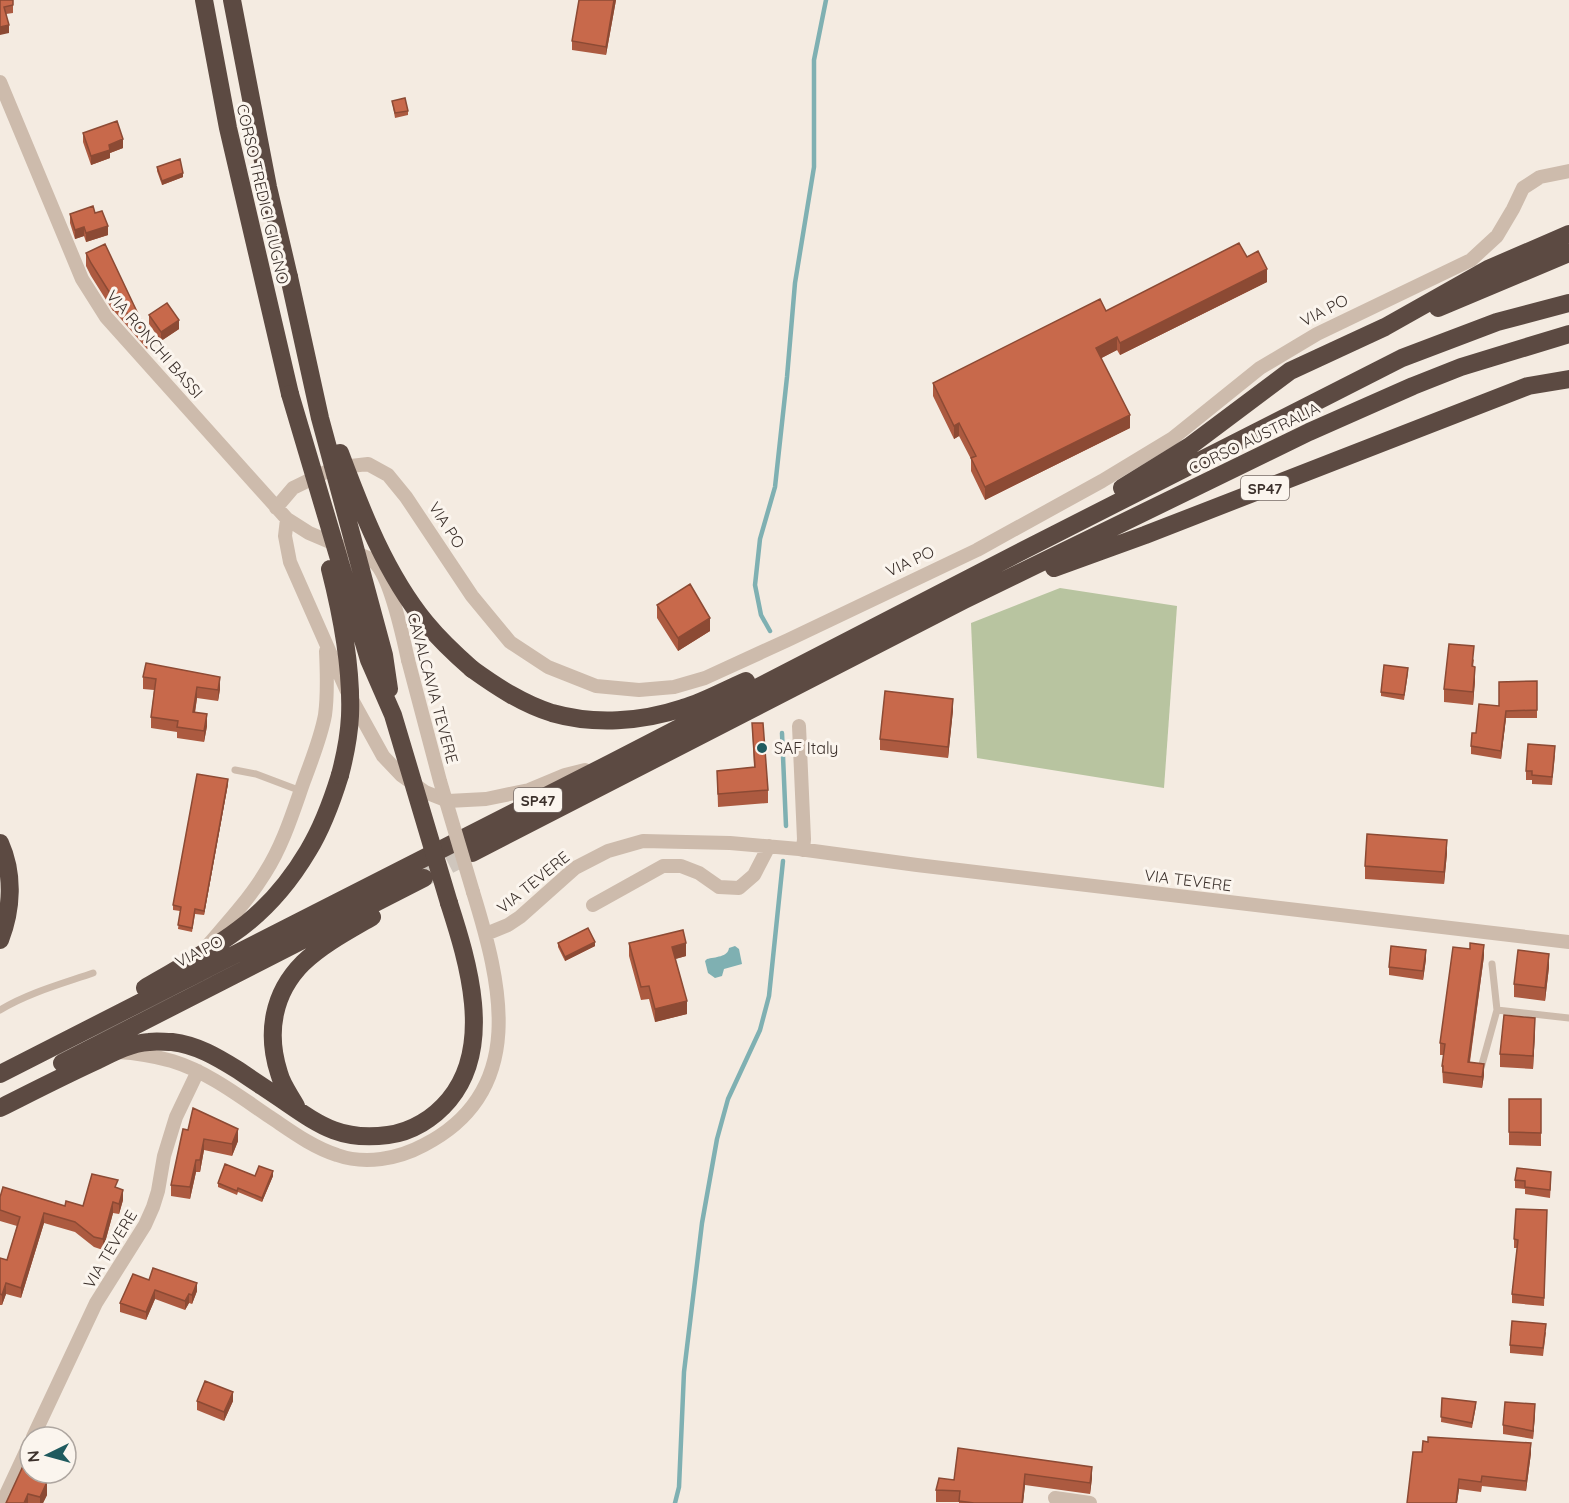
<svg xmlns="http://www.w3.org/2000/svg" width="1569" height="1503" viewBox="0 0 1569 1503" font-family="Quicksand,sans-serif">
	<rect width="100%" height="100%" fill="#f4ebe1"/>
	<path fill="#b8c4a0" d="M1060 588 1177 606 1164 788 977 758 971 623Z"/>
	<path fill="#7fb0b2" d="M735 946 739 949 742 964 724 969 722 976 715 978 708 973 705 961 707 959C715 957 728 957 729 948Z"/>
	<g fill="none" stroke-linecap="round" stroke-linejoin="round">
		<path stroke="#7fb0b2" stroke-width="4.5" d="M770 631 761 615 755 585 760 539 775 487 787 377 795 283 814 167V60L826 0
			M782 733 786 826
			M675 1503 679 1487 684 1372 702 1223 717 1139 728 1099 760 1030 769 996 783 861"/>
		<path stroke="#cfc6bd" stroke-width="18" stroke-dasharray="18 9" stroke-linecap="butt" d="M425 877 472 853"/>
		<path stroke="#cdbbac" stroke-width="7" d="M235 770 256 774 301 791
			M1492 964 1497 1010 1569 1018
			M0 1010C28 993 61 984 93 973
			M1481 1068 1497 1010"/>
		<path stroke="#cdbbac" stroke-width="14" d="M0 82 82 279 106 317 287 519 309 533 368 558C371 560 374 562 376 564 391 580 403 637 408 660
			M276 508 293 488 334 468 368 464 388 475 406 497 472 596 510 642 548 667 596 686 639 690 674 687 705 678 788 640 977 550 1102 481 1173 438 1260 368 1317 334 1471 260 1497 236 1513 209 1523 188 1540 177 1569 171
			M287 519 285 536 290 562 346 689 383 756 401 775 425 792 448 801 486 799 529 790 565 775 585 770
			M799 726 804 839 803 850
			M593 905 663 866H681L699 873 719 887 739 888 754 875 769 846
			M486 934 508 925 520 917 575 868 608 851 643 841 730 843 799 849 917 865 1569 942
			M208 945C228 922 249 899 265 873 283 845 293 812 304 781 312 759 321 737 325 715 328 694 327 672 326 651
			M118 1052C136 1053 154 1056 172 1061 208 1072 239 1096 270 1117 291 1131 312 1147 337 1155 365 1165 398 1159 424 1145 529 1091 501 983 473 892
			M33 1437 96 1303 145 1225 153 1207 158 1191 164 1156 176 1117 198 1071
			M1055 1498 1090 1503
			M2 1503 30 1443"/>
		<path stroke="#5c4a42" stroke-width="18" d="M204 0 228 128 290 394
			M232 0 268 187 289 277
			M1438 308 1569 253
			M1122 488 1190 446 1290 371 1385 327 1488 269 1569 234
			M1054 568 1145 535 1528 386 1569 379
			M472 669C497 687 523 704 552 713 594 725 641 722 683 708 704 702 725 690 746 681
			M0 843C14 874 12 909 0 940
			M472 853 964 600 1309 432 1413 386 1461 367 1569 334
			M145 988C174 971 204 954 231 935 262 914 289 883 308 851 322 828 332 801 340 775
			M62 1063 424 878
			M0 1074 611 763 1024 550 1402 358 1497 322 1569 303
			M296 1106C290 1095 282 1085 279 1073 266 1033 273 993 303 963 323 944 348 931 372 917
			M0 1108C32 1092 65 1075 98 1060 114 1052 131 1043 149 1042 156 1041 164 1042 172 1042 197 1045 217 1057 238 1070 254 1081 271 1092 287 1103 322 1127 343 1141 388 1135 412 1132 434 1118 449 1100 494 1046 468 962 449 903"/>
		<path stroke="#cdbbac" stroke-width="14" d="M408 660 440 781 473 892"/>
		<path stroke="#5c4a42" stroke-width="18" d="M289 277 320 418 384 655 389 689
			M290 394 369 660 393 715 449 903
			M340 453C362 512 386 574 426 623 440 640 456 655 472 669
			M330 569C342 616 352 667 350 716 349 736 345 756 340 775"/>
	</g>
	<path fill="#ac5a40" d="M0 0 13 5V13L6 14 9 33Z
		M579 0H616L606 55 572 50V41Z
		M392 101 408 111V115L395 118Z
		M83 133 123 148 110 153V158L91 165 83 142Z
		M157 167 183 177 162 185 157 171Z
		M95 213 108 235 86 242 84 236 75 239 70 223V214Z
		M86 253 148 335V348L147 349 114 311H113L91 276 86 266Z
		M1247 257 1267 282 1120 355 1117 350 1101 358 1130 428 985 500 971 471V459L959 436 954 439 933 396V383L1106 311Z
		M149 315 179 329 161 341 149 324Z
		M657 605 710 631 678 651 657 618Z
		M1474 659 1473 667 1475 680 1473 705 1444 702V689Z
		M1408 673 1404 700 1381 696V692Z
		M143 677 220 689 218 701 197 698 195 713 207 726 204 742 177 738V732L151 728V717L154 690 143 689Z
		M1537 681V718H1506L1501 759 1471 754V746L1476 733 1499 706Z
		M953 710 948 758 880 750V739Z
		M752 723 768 790V803L718 807 717 771 754 767Z
		M1555 755 1552 785 1532 784V780H1526V771Z
		M228 784 204 915 195 914 192 932 178 929 180 911 173 910V905Z
		M1447 853 1444 884 1365 879V866Z
		M558 943 595 946 565 961 558 947Z
		M629 943 686 956 675 959 687 1014 655 1022 649 999 641 1000 629 956Z
		M1484 956 1470 1062 1484 1075 1482 1088 1443 1083 1442 1066 1444 1055H1440V1043Z
		M1426 959 1423 980 1389 975V967Z
		M1549 967 1545 1001 1514 997V984Z
		M1535 1031 1533 1069 1500 1067V1054Z
		M1509 1099H1541V1146L1509 1145Z
		M183 1129 238 1141 232 1156 204 1150 200 1172H196L190 1199 171 1196V1185Z
		M255 1176H273L262 1202 238 1192 237 1195 218 1187V1183Z
		M1515 1180H1551L1550 1198 1525 1194V1189L1515 1188Z
		M118 1188 123 1200 119 1214 113 1213 103 1250 94 1247 75 1232 44 1223 21 1298 6 1294 2 1305H0V1258L7 1260 17 1226 0 1221V1197L65 1206H83Z
		M1547 1210 1544 1306 1512 1303V1294L1517 1248H1514V1239Z
		M149 1280 197 1291 192 1304 189 1303 185 1310 155 1299 146 1320 120 1312V1303Z
		M1546 1332 1543 1356 1510 1353V1345Z
		M1442 1398 1476 1406 1472 1428 1441 1422Z
		M197 1401H233L224 1421 197 1410Z
		M1535 1413 1533 1439 1503 1434V1425Z
		M958 1448 1092 1478 1090 1494 1025 1485 1023 1503H959V1502H936V1490L954 1480Z
		M1413 1452 1531 1453 1526 1491 1482 1486 1481 1492 1459 1489 1457 1503H1407Z
		M36 1473V1477L47 1495 43 1503H6Z"/>
	<path fill="#8c4a34" d="M614 0H616L606 55V47Z
		M9 25V33L0 35V27Z
		M123 139V148L110 153V158L91 165V156L109 145Z
		M183 173V177L162 185V181Z
		M108 226V235L86 242V233Z
		M84 227V236L75 239V230Z
		M1267 269V282L1120 355V343Z
		M113 298H114V311H113Z
		M179 320V329L161 341V332Z
		M148 335V348L147 349V336Z
		M1117 337V350L1096 361V348Z
		M1130 415V428L985 500V487Z
		M959 423V436L954 439V426Z
		M710 618V631L678 651V638Z
		M1475 667V680L1473 705V692Z
		M220 677V689L218 701V690Z
		M197 687V698L193 724V712Z
		M953 699V710L948 758V747Z
		M1506 711V718L1501 759V751Z
		M207 714V726L204 742V731Z
		M228 779V784L204 915V911Z
		M1447 840V853L1444 884V872Z
		M595 942V946L565 961V957Z
		M686 943V956L672 960V947Z
		M1484 945V956L1468 1073V1062Z
		M1426 950V959L1423 980V971Z
		M1549 954V967L1545 1001V988Z
		M687 1001V1014L655 1022V1009Z
		M1535 1018V1031L1533 1069V1056Z
		M1484 1064V1075L1482 1088V1077Z
		M238 1129V1141L232 1156V1144Z
		M204 1139V1150L200 1172V1160Z
		M196 1160V1172L190 1199V1187Z
		M273 1171V1176L262 1202V1198Z
		M123 1190V1200L119 1214V1204Z
		M113 1202V1213L103 1250V1239Z
		M44 1213V1223L21 1298V1288Z
		M6 1283V1294L2 1305V1295Z
		M197 1283V1291L192 1304V1295Z
		M155 1290V1299L146 1320V1312Z
		M189 1294V1303L185 1310V1301Z
		M233 1392V1401L224 1421V1412Z
		M1535 1404V1413L1533 1439V1431Z
		M1531 1443V1453L1526 1491V1481Z
		M1092 1467V1478L1090 1494V1483Z
		M1025 1474V1485L1023 1503H1022Z
		M1459 1479V1489L1457 1503H1456Z
		M47 1482V1495L43 1503H40V1497Z
		M28 1494V1503H24Z"/>
	<path fill="#c8694b" stroke="#8c4a34" stroke-width="1.5" d="M0 0H13V5L4 7 9 25 0 27Z
		M579 0H614L606 47 572 41Z
		M405 98 408 111 395 113 392 101Z
		M117 121 123 139 109 145 110 150 91 156 83 133Z
		M180 159 183 173 162 181 157 167Z
		M93 206 95 213 102 211 108 226 86 233 84 227 75 230 70 214Z
		M1239 243 1247 257 1258 251 1267 269 1120 343 1117 337 1096 348 1130 415 985 487 971 458 976 456 959 423 954 426 933 383 1100 299 1106 311Z
		M105 244 148 335 147 336 114 298H113L91 263 86 253Z
		M167 303 179 320 161 332 149 315Z
		M690 584 710 618 678 638 657 605Z
		M1449 644 1474 646 1472 666 1475 667 1473 692 1444 689Z
		M146 663 220 677 218 690 197 687 193 712 207 714 204 731 177 727 178 721 151 717 156 679 143 677Z
		M1384 665 1408 668 1404 695 1381 692Z
		M1537 681V710L1506 711 1501 751 1471 746 1472 733H1476L1479 704 1499 706V682Z
		M885 691 953 699 948 747 880 739Z
		M752 723H763L768 790 718 794 717 771 755 767Z
		M1528 744 1555 746 1552 777 1532 775V771H1526Z
		M197 774 228 779 204 911 195 909 192 928 178 925 181 907 173 905Z
		M1367 834 1447 840 1444 872 1365 866Z
		M588 928 595 942 565 957 558 943Z
		M683 930 686 943 672 947 687 1001 655 1009 649 986 641 987 629 943Z
		M1470 943 1484 945 1468 1062 1484 1064 1482 1077 1443 1072V1066H1442L1445 1044 1440 1043 1453 947 1470 949Z
		M1391 946 1426 950 1423 971 1389 967Z
		M1518 950 1549 954 1545 988 1514 984Z
		M1504 1015 1535 1018 1533 1056 1500 1054Z
		M1509 1099H1541V1133L1509 1132Z
		M193 1108 238 1129 232 1144 204 1139 200 1160H196L190 1187 171 1185 183 1129 188 1130Z
		M225 1164 255 1176 259 1166 273 1171 262 1198 238 1188 237 1191 218 1183Z
		M1517 1168 1551 1172 1550 1190 1525 1187V1181L1515 1180Z
		M92 1174 118 1180 115 1187 123 1190 119 1204 113 1202 103 1239 94 1237 75 1222 44 1213 21 1288 6 1283 2 1295 0 1294V1258L7 1260 20 1217 0 1210V1197L3 1187 65 1206 66 1201 83 1206Z
		M1516 1209 1547 1210 1544 1298 1512 1294 1518 1240 1514 1239Z
		M153 1268 197 1283 192 1295 189 1294 185 1301 155 1290 146 1312 120 1303 133 1274 149 1280Z
		M1512 1321 1546 1324 1543 1348 1510 1345Z
		M205 1381 233 1392 224 1412 197 1401Z
		M1442 1398 1476 1402 1472 1423 1441 1417Z
		M1505 1402 1535 1404 1533 1431 1503 1425Z
		M1428 1437 1531 1443 1526 1481 1482 1476 1481 1482 1459 1479 1456 1503H1407L1413 1452H1422L1423 1441 1428 1442Z
		M958 1448 1092 1467 1090 1483 1025 1474 1022 1503H974L959 1501 960 1491 936 1490 939 1478 954 1480Z
		M24 1464 30 1466V1473H34L33 1476 47 1482 40 1497 28 1494 24 1503H6Z"/>
	<circle fill="#1f5a5e" stroke="#fbf5ee" stroke-width="2" cx="762" cy="748" r="6"/>
	<g text-anchor="middle" dominant-baseline="central" stroke-width="6" stroke-linejoin="round" paint-order="stroke">
		<g fill="#fbf5ee" stroke="#756b66" stroke-width="1.5">
			<rect x="1241" y="476" width="48" height="24" rx="4.5"/>
			<rect x="514" y="788" width="48" height="24" rx="4.5"/>
		</g>
		<g font-size="15" font-weight="bold" fill="#3b302b">
			<text x="1265" y="488">SP47</text>
			<text x="538" y="800">SP47</text>
		</g>
		<g font-size="16" fill="#3b302b" stroke="#fbf5ee">
			<text transform="translate(263 194) rotate(77)">CORSO TREDICI GIUGNO</text>
			<text transform="translate(1324 310) rotate(-27)">VIA PO</text>
			<text transform="translate(155 344) rotate(49)">VIA RONCHI BASSI</text>
			<text transform="translate(1254 438) rotate(-26)">CORSO AUSTRALIA</text>
			<text transform="translate(447 525) rotate(57)">VIA PO</text>
			<text transform="translate(910 561) rotate(-25)">VIA PO</text>
			<text transform="translate(433 688) rotate(75)">CAVALCAVIA TEVERE</text>
			<text transform="translate(1188 880) rotate(7)">VIA TEVERE</text>
			<text transform="translate(533 882) rotate(-39)">VIA TEVERE</text>
			<text transform="translate(199 951) rotate(-27)">VIA PO</text>
			<text transform="translate(110 1249) rotate(-59)">VIA TEVERE</text>
		</g>
		<g font-size="16" fill="#3b302b" stroke="#fbf5ee" text-anchor="start">
			<text x="774" y="748">SAF Italy</text>
		</g>
	</g>
	<g transform="translate(48 1455) rotate(265)"><circle r="28" fill="#fbf5ee" stroke="#aea6a0" stroke-width="1.5"/>
	<path d="M0-4.5L10 22L0 15L-10 22Z" fill="#1f5a5e"/>
	<text y="-9" font-size="16" font-weight="bold" text-anchor="middle" fill="#3b302b">N</text>
	</g>
</svg>
